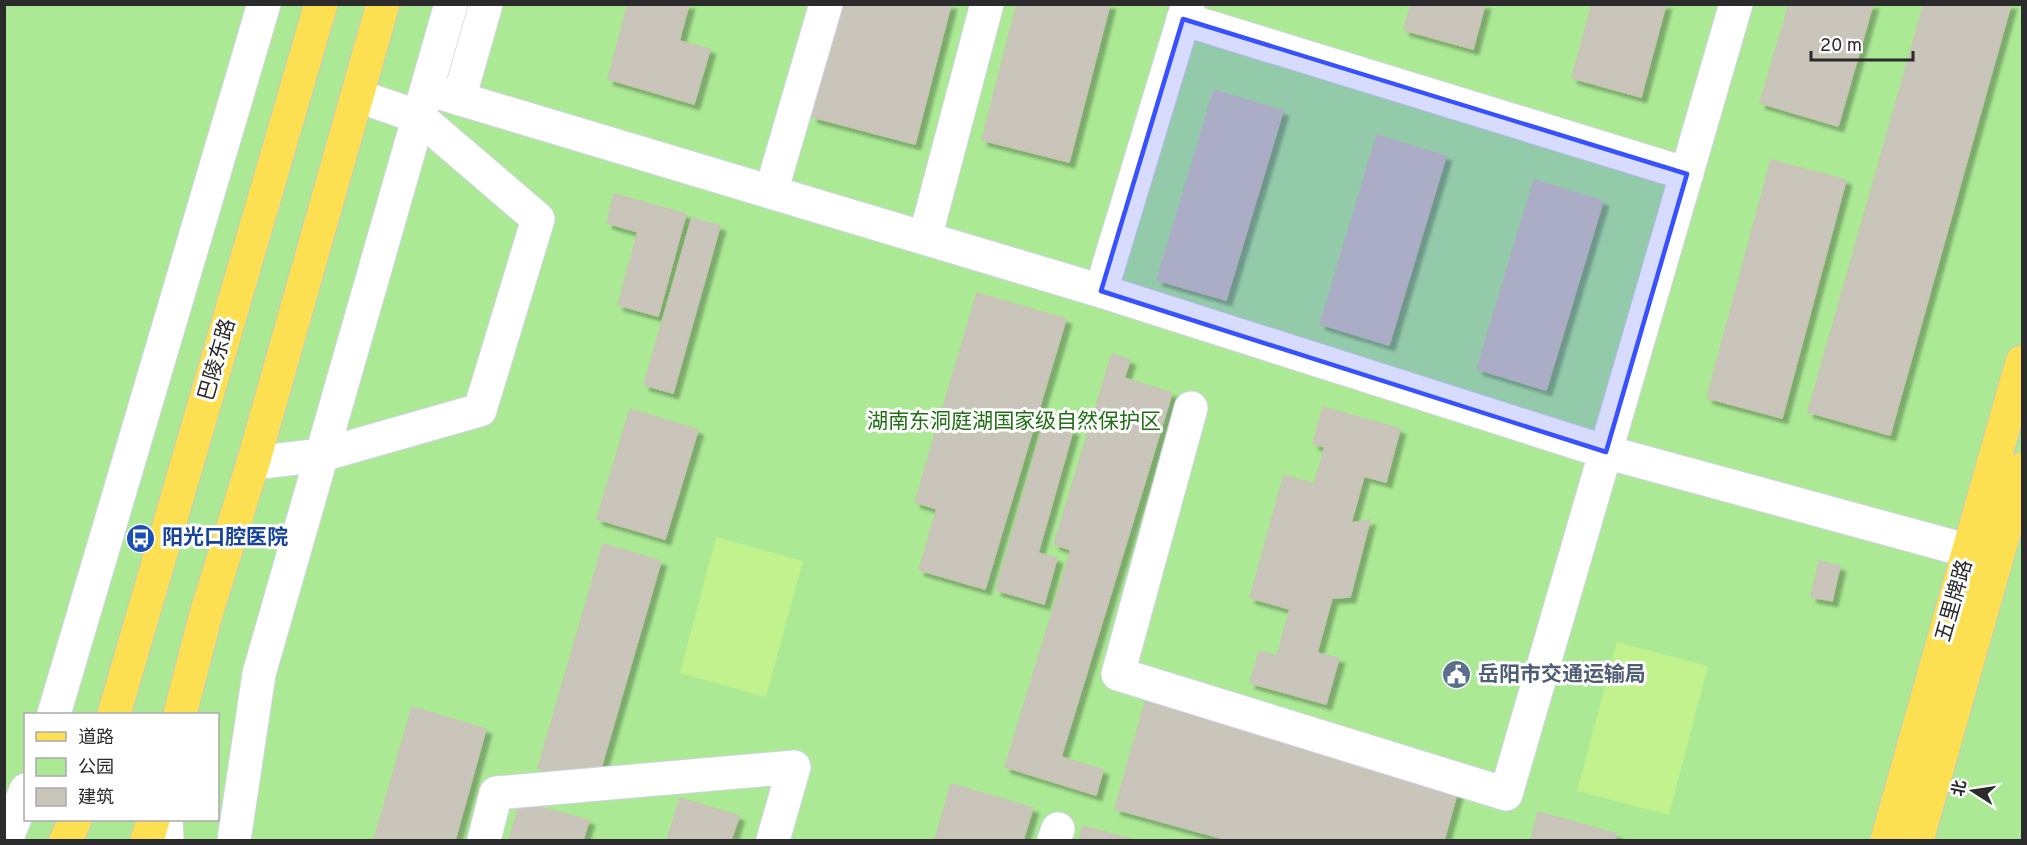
<svg xmlns="http://www.w3.org/2000/svg" width="2027" height="845" viewBox="0 0 2027 845" font-family="Overpass,'Noto Sans SC',sans-serif">
	<defs>
		<filter id="shadow"><feDropShadow dx="5.5" dy="5.5" stdDeviation="1.5" flood-color="#0004"/></filter>
	</defs>
	<rect width="100%" height="100%" fill="#eee7dc"/>
	<path fill="#abe994" fill-rule="evenodd" d="M5 5H2022V840H5ZM26 714H218V820H26Z"/>
	<path fill="#c1f28e" d="M716 537 803 561 766 697 680 673Z
		M1617 642 1708 666 1669 815 1577 791Z"/>
	<path fill="#c9c5ba" stroke="#cac4b5" stroke-width="1.5" filter="url(#shadow)" d="M628 4H689L679 41 710 49 694 104 608 79Z
		M841 4H951L915 144 812 117Z
		M1017 4H1110L1069 162 982 140Z
		M1411 4H1485L1473 49 1404 30Z
		M1592 4H1666L1641 97 1572 78Z
		M1789 4H1873L1838 126 1760 103Z
		M1924 4H2011L1890 435 1808 412Z
		M1214 90 1283 111 1226 300 1157 280Z
		M1377 135 1446 156 1389 345 1320 324Z
		M1771 160 1846 180 1782 418 1707 398Z
		M1534 180 1603 201 1546 390 1477 369Z
		M614 194 686 214 658 316 618 305 638 232 607 223Z
		M692 218 720 226 673 393 644 385Z
		M977 293 1066 319 985 589 919 570 937 509 915 502Z
		M1112 354 1130 360 1124 378 1172 393 1061 757 1103 770 1096 795 1005 767 1071 550 1054 544Z
		M1323 407 1400 429 1386 482 1364 476 1351 523 1370 520 1350 597 1332 598 1317 653 1339 658 1326 704 1250 683 1259 651 1277 656 1290 609 1250 598 1284 475 1314 484 1325 447 1313 444Z
		M630 409 698 430 665 539 597 519Z
		M1044 422 1073 430 1038 553 1057 558 1044 604 996 590Z
		M603 544 661 561 596 785 538 768Z
		M1819 561 1840 566 1832 601 1811 597Z
		M1145 702 1458 790 1444 840H1228L1115 809Z
		M412 707 486 729 455 840H374Z
		M951 784 1033 808 1023 840H935Z
		M680 798 739 816 731 840H667Z
		M520 802 589 820 583 840H509Z
		M1538 812 1617 834 1615 840H1531Z
		M1083 826 1134 840H1079Z"/>
	<g fill="none" stroke-linecap="round" stroke-linejoin="round">
		<defs>
			<path id="minor" d="M1183 19 1687 174
				M427 89 1101 291 1606 452 1969 551
				M459 99 486 4
				M771 192 826 4
				M925 238 987 4
				M1101 291 1188 4
				M1191 408 1118 674 1506 794 1736 4
				M253 463 322 455 480 410 538 219 419 117 358 96
				M54 714 264 4
				M166 820 167 840
				M6 840 26 790
				M234 840 259 674 451 4
				M484 840 496 793 794 767 773 840
				M1054 840 1058 829"/>
			<path id="major" d="M114 714 321 4
				M180 714 206 614 253 463 383 4
				M66 840 75 820
				M147 840 153 820
				M1887 840 2022 362
				M1917 840 2022 469"/>
		</defs>
		<use href="#minor" stroke="#d1d3e5" stroke-width="35"/>
		<use href="#major" stroke="#c8c8c8" stroke-width="35"/>
		<use href="#minor" stroke="#fff" stroke-width="33"/>
		<use href="#major" stroke="#fde052" stroke-width="33"/>
	</g>
	<path fill="#3851ff" fill-opacity="0.2" stroke="#3851ff" stroke-width="4.5" stroke-linejoin="round" d="M1183 19 1687 174 1606 452 1101 291Z"/>
	<defs>
		<symbol id="bus-disc" viewBox="-11 -11 22 22"><circle r="9.5" fill="#1a4fb4" stroke="#fff"/><path d="M-5-6H5V4H4V6H2V4H-2V6H-4V4H-5ZM-3.5-4V0h7V-4ZM-3.5 1.2v1.5H-2V1.2ZM2 1.2v1.5H3.5V1.2Z" fill="#fff"/></symbol>
		<symbol id="civic-disc" viewBox="-11 -11 22 22"><circle r="9.5" fill="#5c6f8a" stroke="#fff"/><path d="M-.6-6.5H3V-4.5H.6V-3L4-1V1h2V6H-6V1h2V-1L-.6-3ZM-1.2 2.5V6h2.4V2.5Z" fill="#fff"/></symbol>
	</defs>
	<g fill-rule="evenodd">
		<use href="#bus-disc" x="124" y="522" width="33" height="33"/>
		<use href="#civic-disc" x="1440" y="658" width="33" height="33"/>
	</g>
	<g text-anchor="middle" dominant-baseline="central" stroke-width="6" stroke-linejoin="round" paint-order="stroke">
		<g font-size="21" fill="#2b2b2b" stroke="#fff">
			<text transform="translate(218 360) rotate(-74)">巴陵东路</text>
			<text transform="translate(1955 601) rotate(-74)">五里牌路</text>
		</g>
		<g font-size="21" fill="#216f14" stroke="#fff">
			<text x="1014" y="422">湖南东洞庭湖国家级自然保护区</text>
		</g>
		<g font-size="21" font-weight="bold" fill="#164399" stroke="#fff" text-anchor="start">
			<text x="162" y="538">阳光口腔医院</text>
		</g>
		<g font-size="21" font-weight="bold" fill="#4e5e75" stroke="#fff" text-anchor="start">
			<text x="1478" y="675">岳阳市交通运输局</text>
		</g>
	</g>
	<rect width="2027" height="845" fill="none" stroke="#2b2b2b" stroke-width="12"/>
	<rect x="24" y="713" width="195" height="108" fill="#ffffff" stroke="#aaaaaa" stroke-width="1.5"/>
	<rect x="36" y="732" width="30" height="9" fill="#fde052" stroke="#aaaaaa" stroke-width="1.5"/>
	<text x="78" y="743" font-size="18" fill="#2b2b2b">道路</text>
	<rect x="36" y="758" width="30" height="18" fill="#abe994" stroke="#aaaaaa" stroke-width="1.5"/>
	<text x="78" y="773" font-size="18" fill="#2b2b2b">公园</text>
	<rect x="36" y="788" width="30" height="18" fill="#c9c5ba" stroke="#aaaaaa" stroke-width="1.5"/>
	<text x="78" y="803" font-size="18" fill="#2b2b2b">建筑</text>
	<g transform="translate(1973 791) rotate(282)" stroke="#ffffff" stroke-width="4.5" paint-order="stroke">
	<path d="M0-4.5L10 22L0 15L-10 22Z" fill="#2b2b2b"/>
	<text y="-9" font-size="16" font-weight="bold" text-anchor="middle" fill="#2b2b2b">北</text>
	</g>
	<path d="M1811 51v9h102v-9" fill="none" stroke="#2b2b2b" stroke-width="3"/>
	<text x="1820" y="51" font-size="18" fill="#2b2b2b" stroke="#ffffff" stroke-width="4.5" paint-order="stroke">20 m</text>
</svg>
